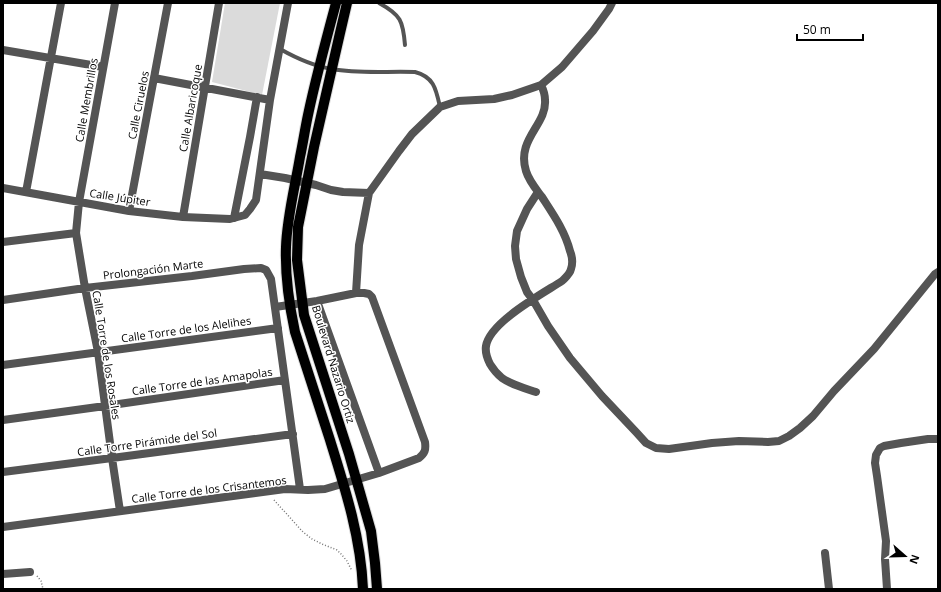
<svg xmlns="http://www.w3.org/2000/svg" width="941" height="592" viewBox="0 0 941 592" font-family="'Open Sans',sans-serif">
	<rect width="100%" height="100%" fill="#fff"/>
	<path fill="#dbdbdb" d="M225 3H280L262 95 212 82Z"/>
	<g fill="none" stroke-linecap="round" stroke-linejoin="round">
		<defs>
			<path id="primary" d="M336 3C326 40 316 77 308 115 305 129 303 143 300 157 295 187 287 217 286 247 285 275 289 304 295 332 307 368 318 404 330 440 345 488 361 538 363 589
				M347 3 340 33 314 147 298 227 297 260 304 315 349 454 371 531 375 563 377 589"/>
		</defs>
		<use href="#primary" stroke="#dbdbdb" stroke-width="12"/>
		<path stroke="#767676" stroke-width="1.5" stroke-dasharray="1 2" stroke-linecap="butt" d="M274 500 303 532 312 539 322 544 337 550 341 554 347 561 352 571
			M37 576 41 581 43 589"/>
		<path stroke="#545454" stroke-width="4" d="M379 3C401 15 403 21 405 45
			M280 49C296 58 313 66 332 69 359 74 387 71 415 72 434 77 436 89 440 107"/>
		<path stroke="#545454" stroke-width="8" d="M115 3 79 202 76 233 85 288 98 352 112 458 120 511
			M3 50 103 67
			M154 78 270 100
			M260 174 285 178 316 185 331 190 343 192 369 193
			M3 188 129 211 183 217 230 219 245 215 250 209 256 200 270 100 288 3
			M26 192 61 3
			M538 192 527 209 517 231 515 246 516 259 521 277 527 292 533 300 548 326 570 358 602 396 636 432 646 443 656 448 669 449 712 443 739 441 768 442 779 441 789 436 800 428 813 416 834 391 874 349 935 274 938 272
			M129 211 168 3
			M183 217 219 3
			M234 218 250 137 257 97
			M3 242 76 233
			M356 293 359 245 369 193 399 151 412 134 440 107 458 101 494 99 512 95 541 85 562 67 593 31 609 9 612 3
			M3 300 85 288 192 276 244 269 261 268 266 270 271 279 300 489
			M317 301 379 473
			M3 365 278 328
			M536 392C524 388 512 385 502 378 497 374 493 369 490 364 487 358 485 352 486 346 490 322 542 294 562 281 566 277 570 274 571 269 573 263 572 256 570 251 565 231 553 214 542 197 536 189 529 181 526 171 516 139 547 125 545 100 545 95 543 89 541 85
			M3 420 105 406 285 380
			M3 472 112 458 293 434
			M3 527 285 489 308 490 325 489 379 473 419 458C425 453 426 450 425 442L372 297 369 294 364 293H356L317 301 275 307
			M825 553 829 589
			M3 574 30 572
			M887 589 885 559 886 541 877 476 875 463 876 455 880 448 884 446 901 443 928 439H938"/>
		<use href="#primary" stroke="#000" stroke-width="10"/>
	</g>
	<g text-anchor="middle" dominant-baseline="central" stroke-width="3" stroke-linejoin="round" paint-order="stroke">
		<g font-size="11" fill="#000" stroke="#fff">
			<text transform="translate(86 100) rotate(-80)">Calle Membrillos</text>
			<text transform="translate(138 105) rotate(-79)">Calle Ciruelos</text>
			<text transform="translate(190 108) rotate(-80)">Calle Albaricoque</text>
			<text transform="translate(120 197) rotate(9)">Calle Júpiter</text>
			<text transform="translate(153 269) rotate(-7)">Prolongación Marte</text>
			<text transform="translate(186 329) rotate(-8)">Calle Torre de los Alelihes</text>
			<text transform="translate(107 355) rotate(81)">Calle Torre de los Rosales</text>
			<text transform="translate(334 364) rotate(73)">Boulevard Nazario Ortiz</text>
			<text transform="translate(202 381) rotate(-8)">Calle Torre de las Amapolas</text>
			<text transform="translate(147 442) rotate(-8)">Calle Torre Pirámide del Sol</text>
			<text transform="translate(209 489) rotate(-7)">Calle Torre de los Crisantemos</text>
		</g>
	</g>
	<rect width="941" height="592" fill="none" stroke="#000000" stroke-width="8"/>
	<g transform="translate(905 556) rotate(110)" stroke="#ffffff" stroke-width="3" paint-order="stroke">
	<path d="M0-3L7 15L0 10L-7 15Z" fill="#000000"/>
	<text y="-6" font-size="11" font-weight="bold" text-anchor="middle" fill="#000000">N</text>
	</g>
	<path d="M797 34v6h66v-6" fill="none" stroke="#000000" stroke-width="2"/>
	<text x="803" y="34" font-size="12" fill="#000000" stroke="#ffffff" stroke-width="3" paint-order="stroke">50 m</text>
</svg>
